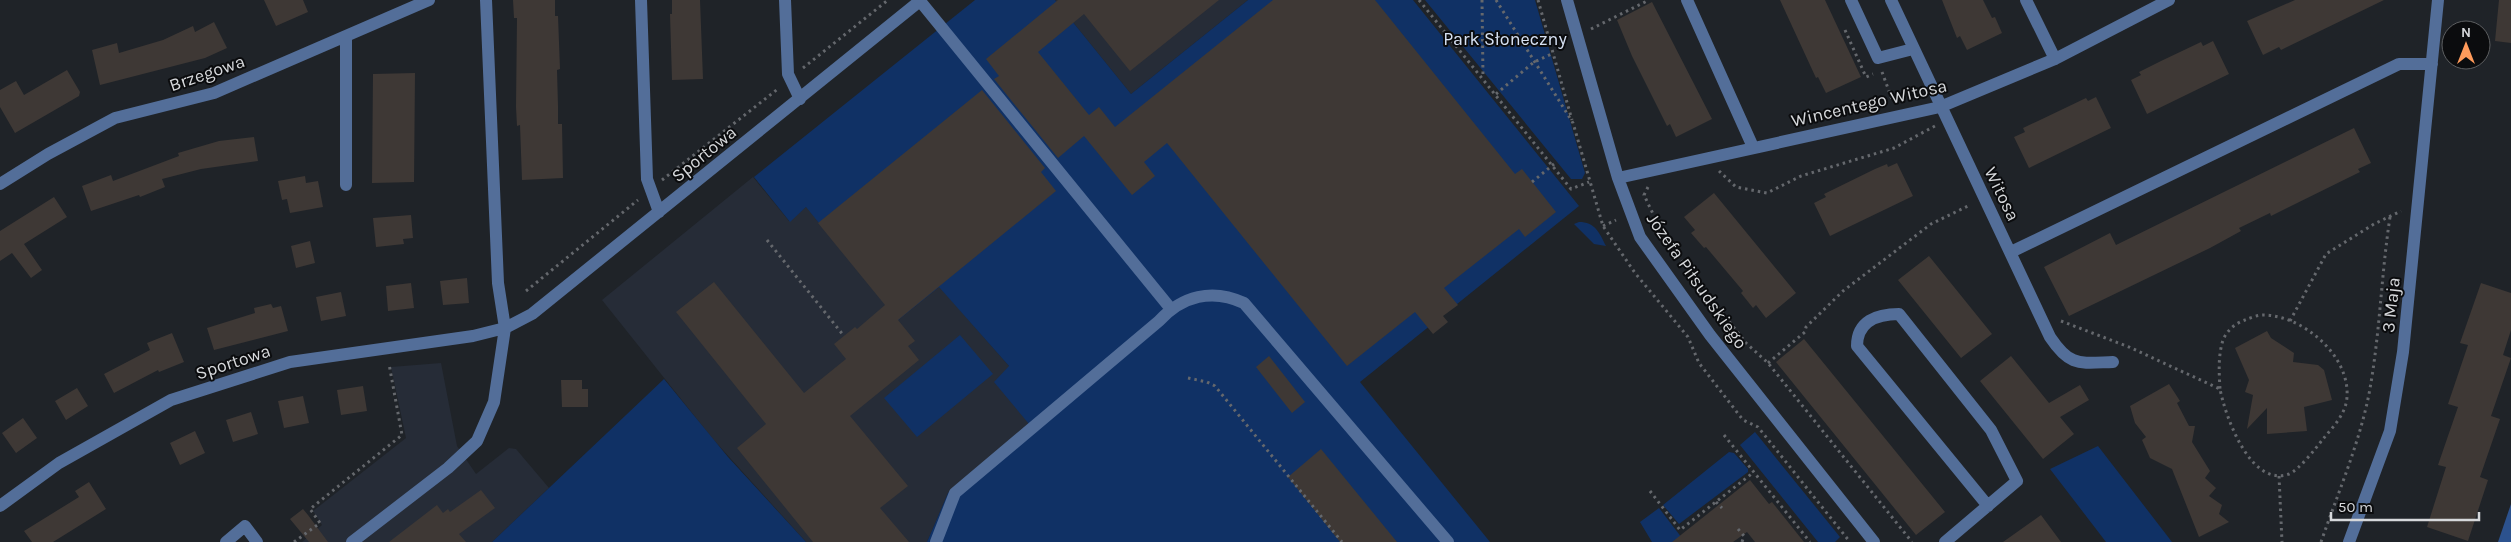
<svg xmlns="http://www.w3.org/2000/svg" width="2511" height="542" viewBox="0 0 2511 542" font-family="Karla,sans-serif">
	<rect width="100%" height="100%" fill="#1f2328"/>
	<path fill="#262c37" d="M1055 0H1248L1131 94Z
		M753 177 789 221 806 207 939 286 1009 366 1029 424 948 493 927 542H806L712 438 602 300Z
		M441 363 457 446 476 474 509 448 516 449 549 488 492 542H302L322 525 313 511 406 438 391 367Z"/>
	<path fill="#103165" d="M975 0H1055L1131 94 1248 0H1413L1579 206 1360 382 1490 542H927L948 493 1029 424 994 382 1009 366 939 287 898 320 806 207 790 222 754 177Z
		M1425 0H1535L1585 173 1582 179H1571Z
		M1579 222C1595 222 1599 232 1606 246L1594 244 1574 224Z
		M960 335 993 374 917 437 884 398Z
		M664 379 728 457 806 542H492Z
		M1755 432 1840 537 1835 542H1818L1740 445Z
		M2098 446 2172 542H2106L2050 469Z
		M1729 452 1734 453 1748 469V472L1679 524 1663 505Z
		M1659 508 1685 542H1652L1640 522Z"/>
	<path fill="#2c528e" d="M2511 504V542H2498Z"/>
	<path fill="#3e3835" d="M264 0H303L308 12 276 26Z
		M513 0H555V16H558L560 69 557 70 558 106V124H562L563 178 522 180 520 125 517 126 516 107 517 18H514Z
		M672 0H700L703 79 672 80 670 14H672Z
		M1058 0H1219L1130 71 1084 14 1038 52 1089 115 1099 107 1115 127 1273 0H1375L1515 174 1522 169 1556 212 1525 237 1519 229 1444 288 1458 305 1443 316 1448 322 1433 334 1415 312 1347 366 1167 143 1144 162 1155 176 1132 195 1084 136 1058 158 994 79 999 76 986 59Z
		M1780 0H1825L1861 77 1826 93 1818 77 1816 78Z
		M1942 0H1983L1992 18 1995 17 2002 33 1967 50 1960 36 1957 38Z
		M2295 0H2384L2281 50 2279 47 2263 55 2247 21Z
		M2499 0H2511V43L2495 41Z
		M1652 2 1712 119 1676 137 1670 124 1667 126 1632 56 1617 20Z
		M214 22 227 48 205 58 100 85 92 50 117 43 119 53 163 40 193 26 195 32Z
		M2213 41 2229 74 2147 114 2131 80 2141 75 2139 72 2161 61 2201 42 2203 46Z
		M67 70 80 92 79 96 15 133 0 107V90L16 81 24 95Z
		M415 73 414 182 372 183 373 74Z
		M982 90 1045 168 1041 172 1056 191 898 320 915 341 908 346 919 360 850 416 908 486 880 508 909 542H813L737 448 766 424 676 312 714 282 804 393 846 359 834 344 855 327 857 329 885 305 818 223Z
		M2096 97 2111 128 2029 168 2014 137 2025 132 2023 128 2038 121 2086 98 2088 101Z
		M2354 128 2371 163 2358 169 2360 172 2271 216 2270 213 2239 228 2241 231 2210 248 2069 316 2044 267 2110 233 2116 245Z
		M254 137 258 161 201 169 162 179 165 187 140 197 139 195 91 211 82 186 111 175 113 181 179 156 178 153 219 141Z
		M1897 163 1913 196 1830 236 1814 203 1826 197 1824 194 1875 169 1887 164 1888 167Z
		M305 176 306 183 318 181 323 207 290 213 287 199 282 200 278 181Z
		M1714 193 1796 293 1766 318 1756 305 1753 308 1741 293 1743 291 1706 247 1704 248 1691 233 1695 230 1684 217Z
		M54 197 67 217 24 244 42 270 31 278 12 253 0 261V231Z
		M411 215 413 238 403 239 404 244 376 247 373 218Z
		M310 241 315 263 296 268 291 246Z
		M1929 256 1992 334 1961 358 1898 280Z
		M467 278 469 303 443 305 440 281Z
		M411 283 414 308 388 311 386 286Z
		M2481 283 2511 293V330L2503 355 2511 358 2491 416 2500 419 2480 477 2488 480 2468 541 2427 527 2446 467 2438 465 2458 407 2448 404 2468 345 2460 343Z
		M341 292 346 316 321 321 316 297Z
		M271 304 273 308 281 306 288 331 214 350 207 328 255 313 254 308Z
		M2267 331 2271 338 2294 353 2293 362 2318 365 2324 370 2332 400 2304 407 2307 431 2267 434V408L2247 429 2253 395 2245 392 2249 380 2235 348Z
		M172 333 184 362 159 372 158 370 114 393 104 374 150 350 147 343Z
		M1804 339 1945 512 1916 535 1776 362Z
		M1269 356 1305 402 1292 413 1256 367Z
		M2011 356 2049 403 2080 385 2089 400 2060 417 2074 434 2043 459 1980 381Z
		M561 380H582V389H588V407H562Z
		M2169 384 2180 401 2177 403 2189 426H2195L2192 442 2210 471 2205 478 2216 488 2209 496 2222 505 2219 514 2229 522 2199 537 2172 469 2150 458 2142 440 2146 437 2135 423 2130 406Z
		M363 386 367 411 341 415 337 390Z
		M77 388 88 406 66 420 55 401Z
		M303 396 309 423 284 428 278 401Z
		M251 412 258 434 233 442 226 420Z
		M23 418 37 438 16 453 2 433Z
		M195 431 205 453 180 465 170 443Z
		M1321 449 1397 542H1340L1288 477Z
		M1750 480 1769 504 1772 502 1804 542H1755L1747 532 1733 542H1672Z
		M89 482 106 509 53 542H32L24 531 79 497 75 491Z
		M481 490 495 508 459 534 466 542H389L437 505 443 513 448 509 450 512Z
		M303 509 308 515 328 542H309L290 519Z
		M2041 515 2061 542H2003Z"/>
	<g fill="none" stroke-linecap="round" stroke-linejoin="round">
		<path stroke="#65686d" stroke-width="3" stroke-dasharray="2.5 4" stroke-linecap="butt" d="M1419 0 1571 189 1589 182
			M1482 0 1483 77
			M1496 0 1573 123 1603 226 1635 273 1688 337 1699 363 1743 420 1758 427 1850 542
			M1538 0 1572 120
			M1591 29 1649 0
			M1845 30 1866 77 1873 74
			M803 68 888 0
			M1882 72 1893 102
			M1496 94 1534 62 1554 53
			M1719 171 1736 187 1767 193 1801 176 1894 148 1935 126
			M662 180 779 88
			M1532 182 1554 164
			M1648 187 1644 195 1666 241 1746 343 1768 363 1912 542
			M1603 226 1616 220
			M767 240 844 336
			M526 291 638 200
			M2061 321 2129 347 2220 389C2225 415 2250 488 2289 474 2299 470 2316 448 2323 439 2333 427 2346 414 2347 397 2350 355 2302 315 2263 315 2257 315 2250 318 2245 320 2236 323 2227 330 2223 340 2218 356 2219 372 2220 389
			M2290 321 2326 254 2374 224 2401 211
			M1768 363 1805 332 1806 327 1843 291 1931 224 1970 205
			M1188 378 1207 382 1215 386 1342 542
			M1724 435 1810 542
			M2279 476 2282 542
			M1650 491 1680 530 1754 472
			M1716 502 1722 508
			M1738 529 1744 536 1742 542
			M294 542 320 523 310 509 402 435 389 364
			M2321 542C2338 493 2359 444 2369 394 2380 335 2381 276 2390 217"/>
		<path stroke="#536e99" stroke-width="12" d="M641 0 647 179 659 212
			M785 0 788 74 800 99
			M1567 0 1618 178 1640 237 1710 335 1874 542
			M1687 0 1753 147
			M1851 0 1878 58 1913 49
			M1891 0 2050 337C2070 367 2079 363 2113 362
			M2026 0 2055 59
			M920 1 1171 309
			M346 36V185
			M1618 178 1940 107 2055 59 2169 0
			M0 184 48 154 115 118 214 93 429 0
			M2011 252 2399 64H2432
			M0 506 59 463 171 400 290 362 473 336 505 328 532 314 921 0
			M226 542 245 526 257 542
			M352 542 448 468 477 441 494 402 505 328 498 283 486 0
			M936 542 955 493 1159 321C1182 296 1212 288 1244 303L1448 542
			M1945 542 2017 481 1991 430 1899 314C1877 314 1857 321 1857 346L1988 506
			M2349 542 2390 431 2403 352 2438 0"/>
	</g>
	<g text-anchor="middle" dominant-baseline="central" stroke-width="4" stroke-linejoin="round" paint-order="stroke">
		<g font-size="18" fill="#d7e2f4" stroke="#0b0c0e">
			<text x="1505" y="39">Park Słoneczny</text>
		</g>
		<g font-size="18" fill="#d6d8db" stroke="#0b0c0e">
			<text transform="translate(207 73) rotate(-19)">Brzegowa</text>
			<text transform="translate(1869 103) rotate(-13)">Wincentego Witosa</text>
			<text transform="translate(704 154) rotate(-39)">Sportowa</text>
			<text transform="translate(2002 194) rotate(64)">Witosa</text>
			<text transform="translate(1697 281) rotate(55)">Józefa Piłsudskiego</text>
			<text transform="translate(2391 305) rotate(-84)">3 Maja</text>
			<text transform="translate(233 362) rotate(-18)">Sportowa</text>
		</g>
	</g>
	<g transform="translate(2466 45)"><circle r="24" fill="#0b0c0e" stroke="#5c5e60"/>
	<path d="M0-4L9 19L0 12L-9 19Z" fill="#ff9b5b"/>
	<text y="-8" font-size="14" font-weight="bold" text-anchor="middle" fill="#d6d8db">N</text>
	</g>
	<path d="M2331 512v8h148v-8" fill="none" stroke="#d6d8db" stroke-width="2.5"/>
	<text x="2338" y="512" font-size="15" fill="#d6d8db" stroke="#0b0c0e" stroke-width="4" paint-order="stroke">50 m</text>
</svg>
